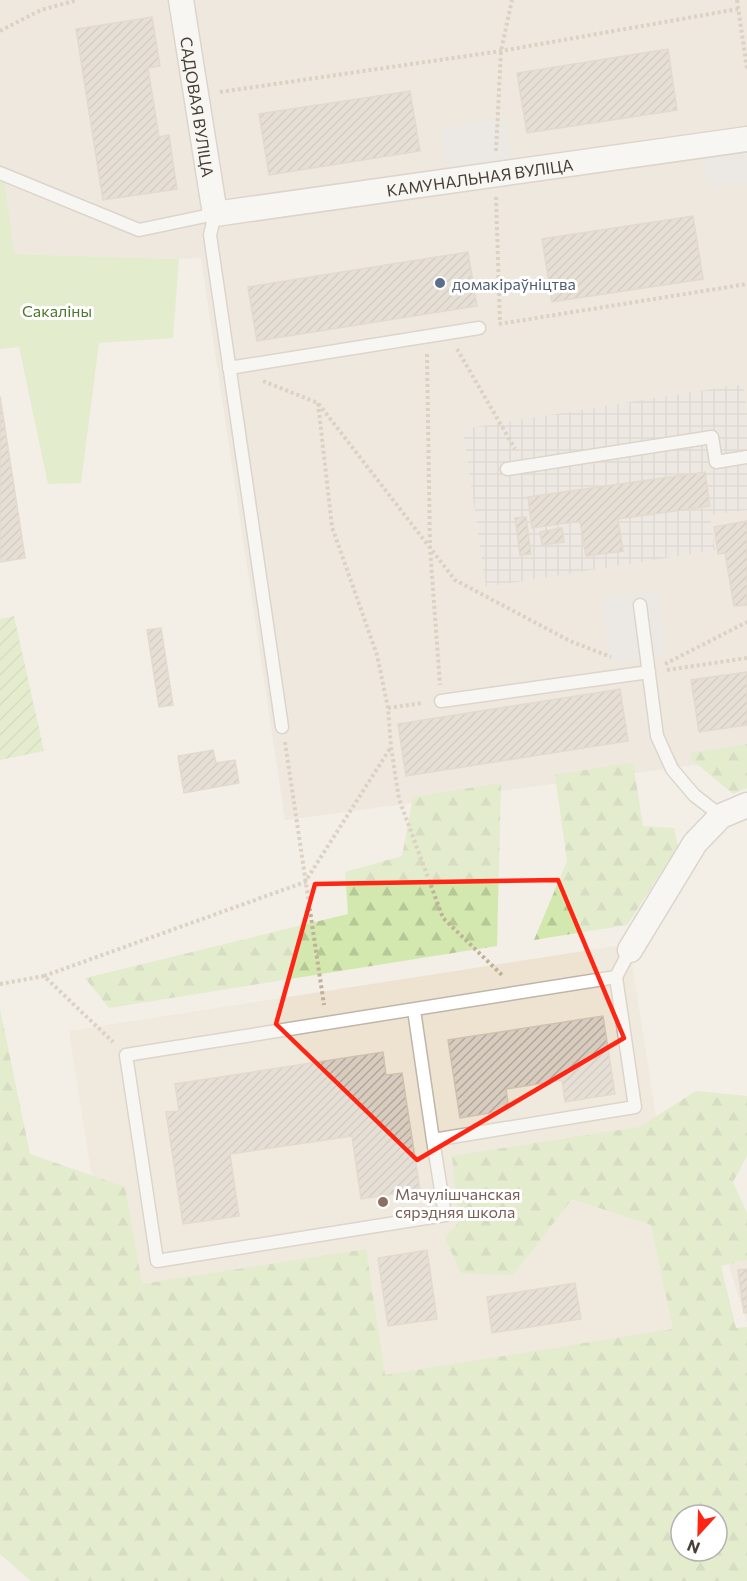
<svg xmlns="http://www.w3.org/2000/svg" width="747" height="1581" viewBox="0 0 747 1581" font-family="Commissioner,sans-serif">
	<defs>
		<pattern id="industrial-grid" width="8" height="8" patternUnits="userSpaceOnUse" patternTransform="scale(1.5)"><rect width="8" height="8" fill="#e6e0db"/><path d="M0 4h8M4 0v8" fill="none" stroke="#c7c1bd"/></pattern>
		<pattern id="forest-firs" width="22" height="20" patternUnits="userSpaceOnUse" patternTransform="scale(1.5)"><rect width="22" height="20" fill="#d3e8af"/><path d="M5 1l3.5 6h-7zM16 11l3.5 6h-7z" fill="#b6c897"/></pattern>
		<pattern id="garden-furrows" width="10" height="10" patternUnits="userSpaceOnUse" patternTransform="scale(1.5)"><rect width="10" height="10" fill="#d3e8af"/><path d="M-1 1l2-2M0 10L10 0M9 11l2-2" fill="none" stroke="#b6c897"/></pattern>
		<pattern id="building-hatch" width="6" height="6" patternUnits="userSpaceOnUse" patternTransform="scale(1.5)"><rect width="6" height="6" fill="#d8ccbf"/><path d="M-1 1l2-2M0 6l6-6M5 7l2-2" fill="none" stroke="#b1a79c"/></pattern>
	</defs>
	<rect width="100%" height="100%" fill="#f3efe7"/>
	<path fill="#e8e0d4" d="M0 0H747V758L285 820 201 258 179 259 15 254 0 153Z
		M747 1223V1322L717 1229Z"/>
	<path fill="url(#industrial-grid)" d="M743 384 747 411V510L710 515 715 550 486 587 463 429Z"/>
	<path fill="#ede3d0" d="M629 944 696 1373 136 1460 69 1031Z"/>
	<path fill="url(#forest-firs)" fill-rule="evenodd" d="M747 744V788L733 794 691 759 690 753Z
		M633 762 643 826 674 828 678 846 627 925 534 940 567 861 555 775Z
		M501 783 497 946 109 1008 85 978 348 914 345 872 402 856 413 797Z
		M0 1009 30 1154 125 1187 142 1284 366 1249 385 1375 673 1329 651 1225 572 1199 513 1275 461 1273 445 1238 459 1222 452 1156 639 1127 696 1091 747 1096V1156L733 1182 747 1213V1260L721 1266 736 1328 747 1327V1581H31L0 1554ZM681 1515H717V1551H681Z"/>
	<path fill="#d3e8af" d="M0 153 15 254 179 259 173 338 99 343 81 483 48 484 19 347 0 349Z"/>
	<path fill="url(#garden-furrows)" d="M14 616 44 751 0 760V619Z"/>
	<path fill="#e4e2df" d="M503 117 512 158 449 170 441 129Z
		M747 149V182L708 189 702 157Z
		M657 590 666 655 611 664 601 598Z"/>
	<path fill="url(#building-hatch)" stroke="#d0c1af" stroke-width="1.5" d="M152 17 160 66 148 68 159 137 169 135 177 189 103 200 76 29Z
		M668 49 677 110 527 133 517 73Z
		M410 91 420 151 269 175 259 114Z
		M693 216 703 279 552 302 542 239Z
		M468 252 477 306 257 341 248 287Z
		M0 396 25 558 0 562Z
		M705 472 710 506 618 519 623 551 586 556 580 521 532 528 528 497Z
		M526 517 531 554 520 555 515 518Z
		M747 521V605L734 606 725 553 718 554 714 527Z
		M562 528 564 542 542 545 540 532Z
		M161 628 173 705 159 707 147 630Z
		M747 672V725L699 732 691 680Z
		M620 689 628 741 406 776 398 724Z
		M213 750 216 763 235 760 239 783 184 793 178 756Z
		M603 1016 615 1094 565 1102 562 1080 506 1089 509 1110 460 1118 448 1040Z
		M383 1052 386 1075 402 1073 420 1190 361 1199 352 1136 230 1154 239 1216 183 1224 166 1112 179 1111 175 1084Z
		M427 1250 437 1319 388 1326 378 1258Z
		M747 1269V1313H744L738 1270Z
		M575 1283 581 1319 492 1333 487 1297Z"/>
	<g fill="none" stroke-linecap="round" stroke-linejoin="round">
		<defs>
			<path id="service" d="M0 173 139 230 215 214 210 235 282 727
				M229 368 479 328
				M507 469 712 437 716 462 747 457
				M640 605 657 736 672 769 694 795 721 816
				M441 701 649 672
				M616 977 126 1055 157 1261 445 1215 433 1140 635 1107 616 977 630 950
				M414 1010 433 1140"/>
			<g id="minor">
				<path id="s1" d="M181 0 215 214 747 139"/>
				<path d="M630 950 695 843 721 816 747 805"/>
			</g>
		</defs>
		<use href="#service" stroke="#bfb6a9" stroke-width="15"/>
		<use href="#minor" stroke="#bfb6a9" stroke-width="27"/>
		<path stroke="#c1b09a" stroke-width="4" stroke-dasharray="3 3" stroke-linecap="butt" d="M737 0 747 69
			M0 31 41 10 77 0
			M220 92 501 51 738 9
			M496 151 501 51 512 0
			M496 197 500 324
			M499 324 747 284
			M457 349 515 449
			M427 354 430 548 440 685
			M263 381 318 403 455 580 570 641 611 657
			M318 403 332 527 377 655 388 708 391 747 399 799 443 918 504 977
			M665 664 747 622
			M667 670 747 658
			M388 708 423 703
			M285 742 324 1005
			M44 976 305 882 391 747
			M0 984 44 976 113 1042"/>
		<use href="#service" stroke="#fff" stroke-width="12"/>
		<use href="#minor" stroke="#fff" stroke-width="24"/>
	</g>
	<path d="M0 0H747V1581H0ZM558 880 624 1038 417 1160 276 1024 315 884Z" fill="#f3efe7" fill-opacity=".55" fill-rule="evenodd"/>
	<path fill="none" stroke="#fd2514" stroke-width="4.5" stroke-linejoin="round" d="M558 880 624 1038 417 1160 276 1024 315 884Z"/>
	<circle fill="#5c6f8a" stroke="#fff" stroke-width="2" cx="440" cy="283" r="6"/>
	<circle fill="#8d6e63" stroke="#fff" stroke-width="2" cx="383" cy="1202" r="6"/>
	<g text-anchor="middle" dominant-baseline="central" stroke-width="6" stroke-linejoin="round" paint-order="stroke">
		<g font-size="16" fill="#473f35" stroke="#fff">
			<text stroke="none"><textPath href="#s1" startOffset="108">САДОВАЯ ВУЛІЦА</textPath></text>
			<text stroke="none"><textPath href="#s1" startOffset="484">КАМУНАЛЬНАЯ ВУЛІЦА</textPath></text>
		</g>
		<g font-size="16" fill="#4e5e75" stroke="#fff" text-anchor="start">
			<text x="452" y="283">домакіраўніцтва</text>
		</g>
		<g font-size="16" fill="#4d7928" stroke="#fff">
			<text x="57" y="310">Сакаліны</text>
		</g>
		<g font-size="16" fill="#785e54" stroke="#fff" text-anchor="start">
			<text x="395" y="1193">Мачулішчанская<tspan x="395" dy="18">сярэдняя школа</tspan></text>
		</g>
	</g>
	<g transform="translate(699 1533) rotate(202)"><circle r="28" fill="#ffffff" stroke="#b5b2ae" stroke-width="1.5"/>
	<path d="M0-4.5L10 22L0 15L-10 22Z" fill="#fd2514"/>
	<text y="-9" font-size="16" font-weight="bold" text-anchor="middle" fill="#473f35">N</text>
	</g>
</svg>
